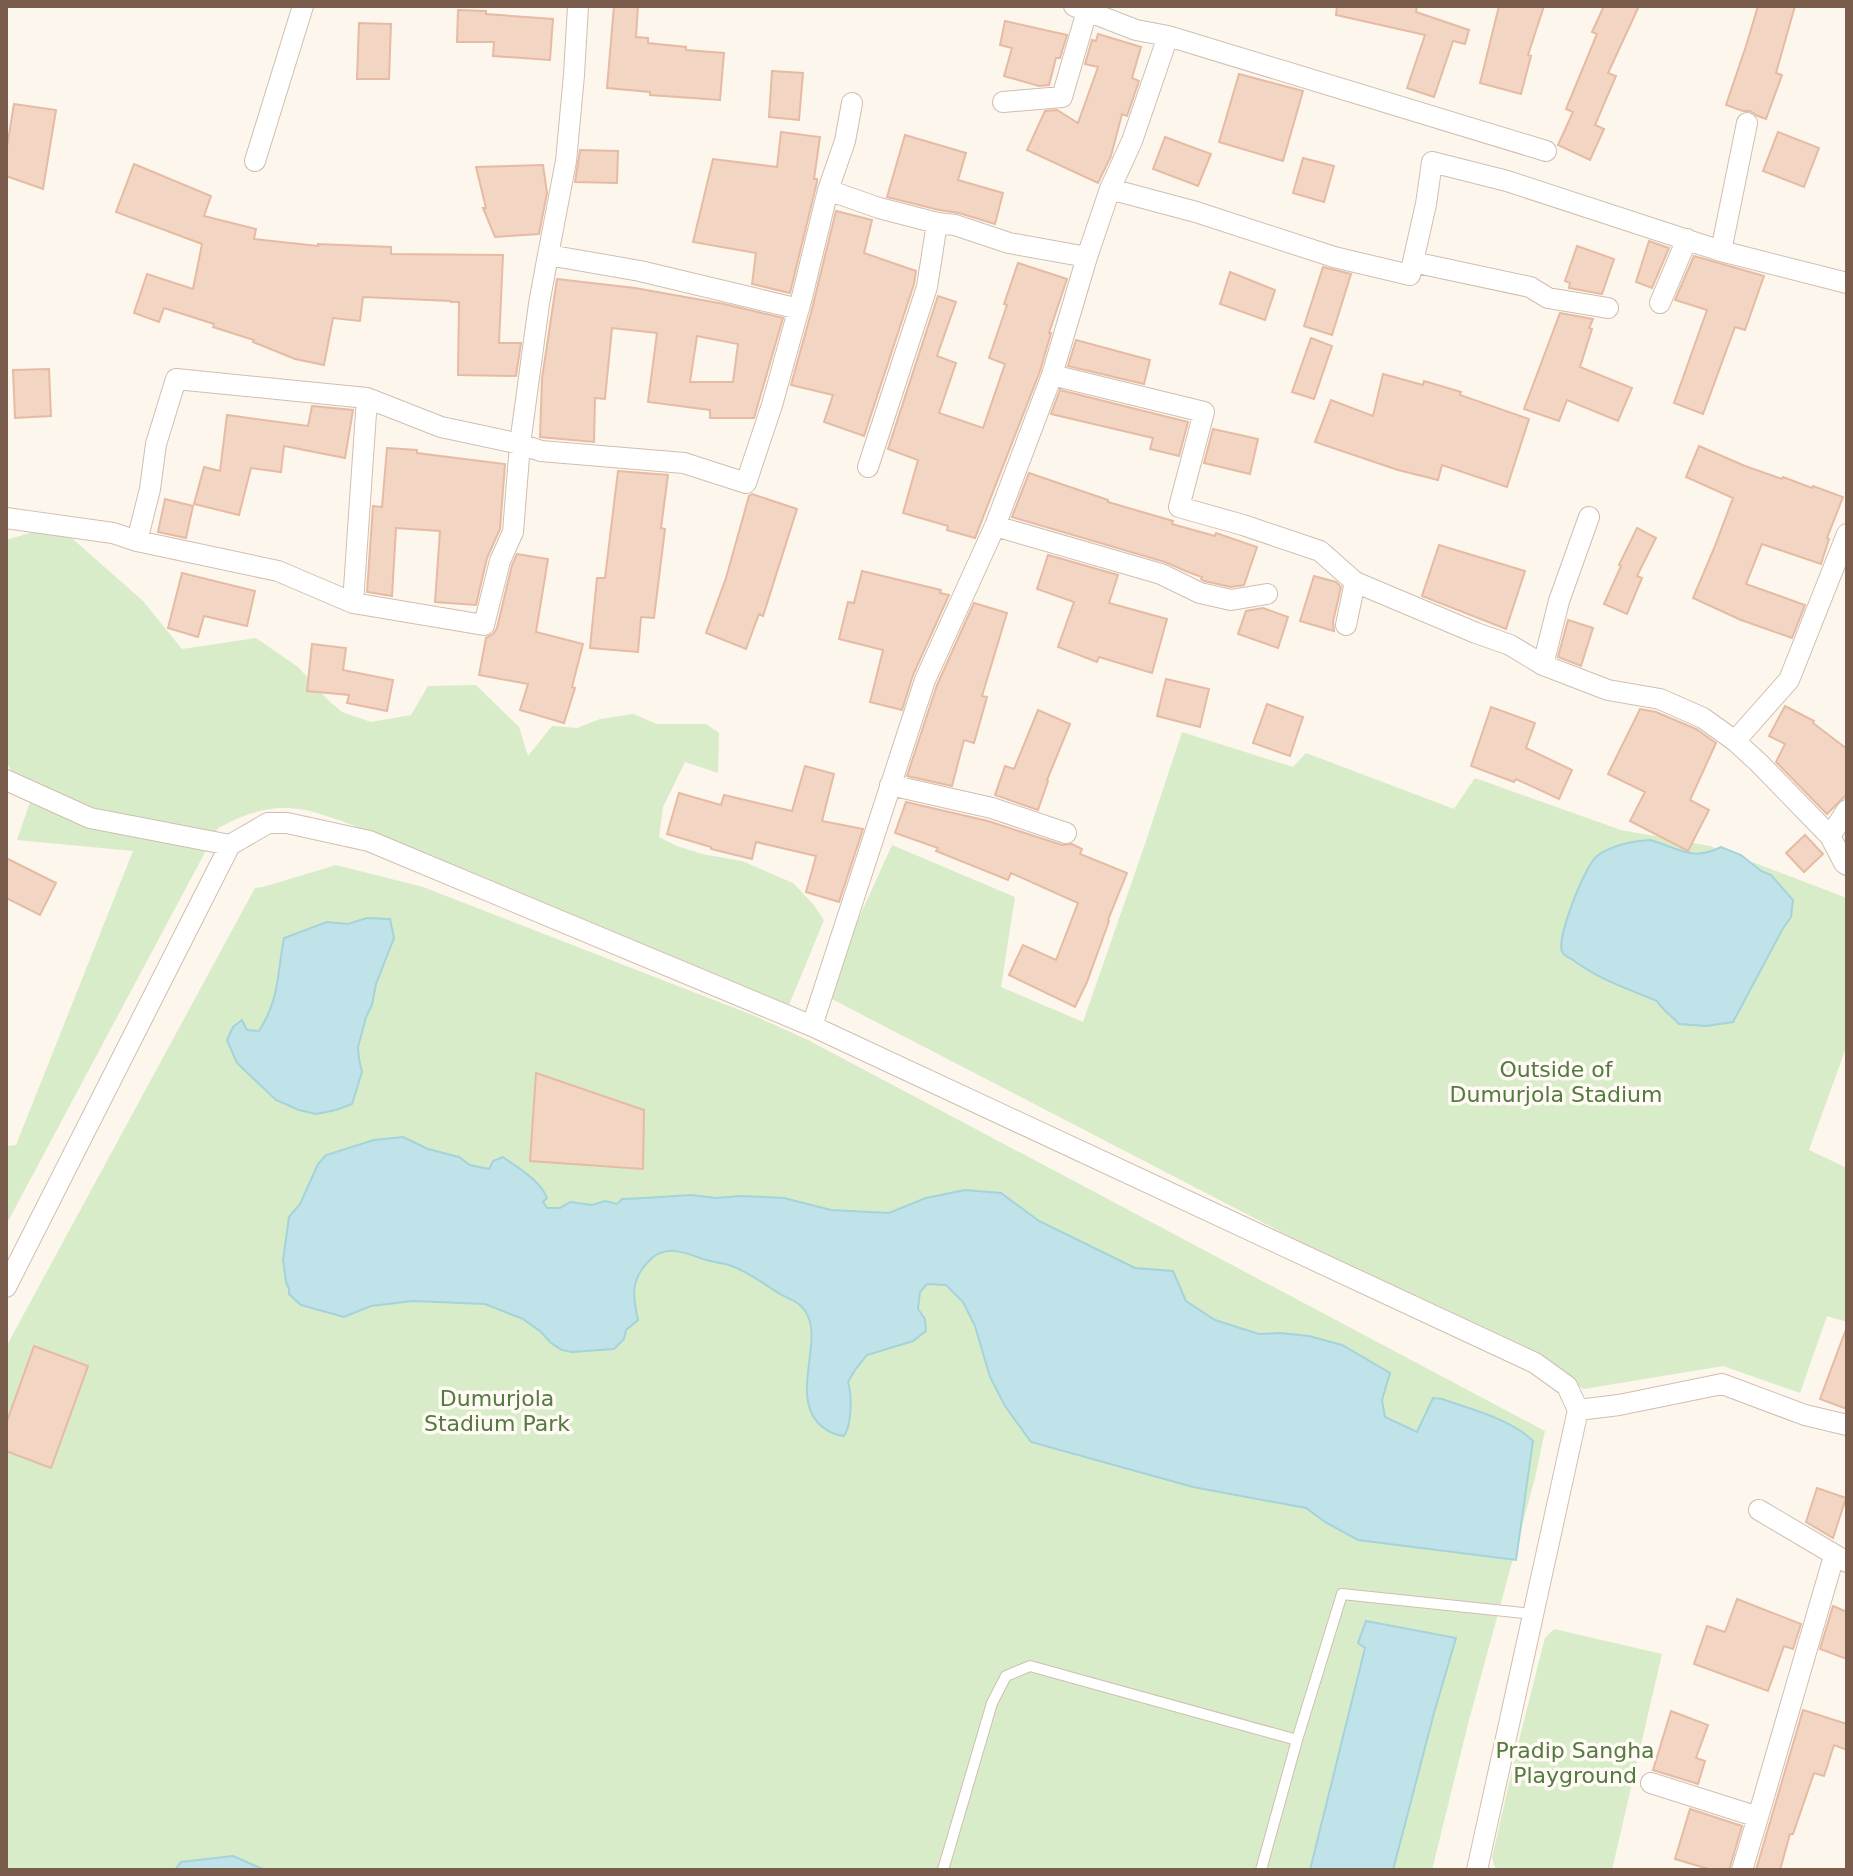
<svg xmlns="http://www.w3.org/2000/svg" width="1853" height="1876" viewBox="0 0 1853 1876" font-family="'DejaVu Sans',sans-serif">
	<rect width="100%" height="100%" fill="#fdf6ec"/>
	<path fill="#d8ecc9" d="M57 525 143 601 182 649 256 638 298 667 329 701 342 712 371 722 411 715 428 686 476 685 519 727 528 756 552 726 577 728 600 719 633 714 657 724H706L719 733 718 773 685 762 663 807 659 837 677 846 702 854 742 861 793 883 813 904 824 920 789 1005 342 821C328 817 313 810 298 809 268 805 244 814 218 828L6 1225V1146L16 1145 133 851 17 840 31 799 6 762V540Z
		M1182 732 1293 767 1306 753 1454 809 1475 778 1621 830 1710 846 1847 898V1045L1809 1150 1847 1168V1322L1827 1316 1800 1393 1723 1366 1584 1389 824 995 892 845 1015 897 1001 987 1083 1022 1145 844Z
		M336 865 423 887 755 1016 808 1040 1545 1431 1535 1478 1469 1720 1432 1870H6V1347L255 888 263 887Z
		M1554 1629 1662 1654 1612 1870H1496L1492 1858 1517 1748 1545 1638Z"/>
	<path fill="#bfe3e8" stroke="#a5d3da" stroke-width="2" d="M1650 840C1679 848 1692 862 1721 847L1741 855 1761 871 1771 875 1793 900 1791 917 1782 930 1733 1022 1706 1026 1679 1024C1671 1015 1663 1011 1657 1001 1628 989 1598 979 1573 960 1569 958 1565 956 1563 953 1554 943 1585 865 1597 856 1612 845 1633 841 1650 840Z
		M367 918 390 919 394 938 376 984 372 1005 366 1017 358 1047 359 1059 362 1072 352 1104 336 1110 316 1114 299 1110 276 1100 237 1063 227 1040 233 1027 242 1020 247 1030 259 1031C280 998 277 974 284 938L327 922 348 924Z
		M403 1137 428 1149 459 1157 470 1165 489 1169 493 1161 503 1157C518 1168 540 1180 547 1198L543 1202 547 1208H560L570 1202 592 1205 605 1201 617 1204 622 1199 645 1198 691 1195 716 1198 741 1196 784 1198 831 1210 889 1213 926 1198 965 1190 1001 1193 1039 1221 1135 1268 1173 1271 1186 1301 1215 1320 1259 1334 1280 1333 1309 1336 1342 1345 1390 1373 1382 1400 1385 1417 1417 1432 1433 1398 1442 1399C1470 1409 1511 1419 1533 1441L1516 1560 1358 1540 1325 1522 1306 1508 1193 1487 1031 1442 1005 1406 990 1377 975 1326 963 1302 946 1285 927 1284 920 1292 918 1309 925 1319 926 1331 913 1341 867 1355 855 1370 848 1382C852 1395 852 1425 844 1436 833 1435 826 1431 818 1423 789 1391 829 1333 801 1306 795 1300 787 1298 780 1294 764 1284 750 1273 732 1266 723 1263 712 1262 703 1259 682 1251 663 1244 647 1263 630 1282 633 1297 638 1320L626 1330 624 1339 614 1349 572 1352 562 1350 551 1343 541 1332 523 1319 485 1304 413 1301 371 1306 344 1317 301 1305 289 1294V1289L286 1282 283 1260 289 1217 300 1204 318 1164 326 1155 374 1140Z
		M1366 1621 1456 1638 1434 1713 1393 1870H1310L1365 1648 1358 1643Z
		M233 1856 265 1870H175L181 1862Z"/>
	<path fill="#f3d5c3" stroke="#e6bba3" stroke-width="2" fill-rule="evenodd" d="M614 6H638L636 37 648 38V43L686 47V50L724 53 720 100 650 95V92L607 88Z
		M1337 6H1417L1416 12 1469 30 1465 44 1453 41 1434 97 1407 88 1425 35 1336 15Z
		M1499 6H1544L1528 55 1531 56 1521 94 1480 83Z
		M1604 6H1639L1608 73 1616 76 1595 125 1604 129 1590 160 1558 145 1573 112 1566 109 1597 34 1592 32Z
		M1758 6H1795L1776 73 1782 75 1766 119 1758 116 1750 111H1743L1726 105 1746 46Z
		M458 10 486 11V14L553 19 550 60 493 56 494 42H457Z
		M1005 21 1067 35 1060 58H1056L1049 85 1039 86 1004 76 1012 48 1000 45Z
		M359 23 391 24 389 79H357Z
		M1098 34 1141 47 1132 78 1139 81 1127 116 1122 114 1111 156 1098 183 1027 150 1045 111 1057 110 1078 123 1098 67 1085 64 1092 40 1096 41Z
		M772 71 803 73 799 120 769 117Z
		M1239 74 1303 91 1283 161 1219 142Z
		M14 104 56 110 43 189 6 176V153Z
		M781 132 820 137 814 179H817V182L790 293 752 284 756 253 693 242 713 159 777 167Z
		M1778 132 1819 148 1804 187 1763 171Z
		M905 135 966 153 958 180 1003 193 995 224 959 213 939 210 887 197Z
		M1165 137 1211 154 1198 186 1153 169Z
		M580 150 618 151 617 183 575 182Z
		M1303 158 1334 166 1324 202 1293 193Z
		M134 164 211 196 204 216 256 229 254 239 318 246V244L391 247V254L503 255 499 343H521L516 376 458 375 459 302H451V301L363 297 360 321 333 318 324 365 295 359 253 342 254 340 213 327 214 324 164 308 159 322 134 313 147 274 193 289 202 244 116 212Z
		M543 165 547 193 539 234 495 237 483 208H486L476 167Z
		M836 211 872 220 864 253 916 271 914 284 864 436 824 422 833 395 791 385 811 313Z
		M1649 241 1669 248 1652 288 1636 282Z
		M1577 246 1614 259 1602 294 1569 288 1570 283 1565 281Z
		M1694 256 1764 276 1745 330 1735 327 1703 414 1674 403 1707 310 1675 300Z
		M1018 263 1067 279 1049 333H1051L1040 371 975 538 947 530 948 526 903 513 918 460 888 449 938 296 956 302 937 356 956 363 939 413 983 428 1005 364 989 358 1007 305 1004 304Z
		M1323 267 1351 274 1332 335 1304 326Z
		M1230 272 1275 290 1265 320 1220 304Z
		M557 279 635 288 724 304 783 318 754 418H710V410L648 402 657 333 612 328 605 399 595 398 594 442 540 437 542 378ZM697 336 738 344 733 382H690Z
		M1560 313 1593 319 1589 328 1592 329 1580 367 1632 388 1618 421 1567 400 1559 421 1524 409Z
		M1311 338 1332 346 1314 399 1292 392Z
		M1076 340 1150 360 1144 384 1068 366Z
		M49 369 51 416 15 418 13 370Z
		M1383 374 1423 385 1424 381 1461 392 1460 395 1529 419 1507 487 1442 465 1438 480 1398 470 1315 442 1331 400 1373 416Z
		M1060 390 1188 422 1179 456 1150 449 1153 438 1051 414Z
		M312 406 353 410 345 458 284 446 281 472 251 468 239 515 194 504 204 467 220 471 227 415 308 426Z
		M1213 429 1258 439 1250 474 1204 463Z
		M1699 446 1745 466 1782 479 1783 477 1812 488 1813 486 1843 497 1827 538 1829 539 1821 564 1762 544 1746 584 1805 605 1792 638 1741 620 1693 598 1715 546 1733 498 1686 477Z
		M387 448 417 450V453L505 464 500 529 487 558 476 605 435 602 440 531 396 528 392 596 367 592 373 506 382 507Z
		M618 471 668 475 661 528 665 529 654 618 641 617 638 652 590 648 597 578H605Z
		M1029 473 1108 500V502L1173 521 1172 524 1215 536 1216 533 1257 547 1244 585 1231 587 1204 581 1201 579 1202 577 1188 572 1165 562 1012 517Z
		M752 494 797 509 763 616 759 614 746 649 706 633 726 578 749 496Z
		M165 499 193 506 186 538 158 532Z
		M1637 528 1656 538 1637 576 1642 578 1627 614 1604 604 1621 566 1619 565Z
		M1439 545 1525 571 1506 629 1422 596Z
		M517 554 548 559 536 632 583 644 572 687 575 688 564 723 520 710 528 684 479 675 486 638 493 634 497 628 512 565Z
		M1048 555 1118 575 1109 603 1167 619 1152 673 1099 657 1097 662 1058 647 1074 602 1037 589Z
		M862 571 941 590 940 593 949 595 913 675 902 710 870 702 883 650 839 639 848 602 854 603Z
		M182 573 255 591 247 626 204 616 198 637 168 628Z
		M1314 576 1336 582 1341 587 1333 622 1334 631 1300 621Z
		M974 603 1007 613 982 696 987 697 974 743 964 740 952 786 907 776 937 685Z
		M1263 608 1288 617 1278 648 1238 634 1246 611Z
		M1568 620 1593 628 1581 666 1558 657Z
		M312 644 346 648 343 670 393 680 387 711 347 703 349 695 307 691Z
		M1166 679 1209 689 1200 727 1157 716Z
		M1267 704 1303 717 1290 756 1253 743Z
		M1785 706 1814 721 1813 723 1847 749V794L1827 814 1776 762 1785 744 1769 736Z
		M1491 707 1535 723 1526 748 1572 770 1559 799 1516 779 1514 782 1471 766Z
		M1640 709 1656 712 1696 729 1716 743 1690 800 1709 810 1688 851 1630 821 1645 792 1608 774Z
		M1038 710 1070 724 1047 780 1048 781 1038 810 995 795 1005 766 1014 769Z
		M805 766 834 774 822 821 863 829 839 902 806 892 816 856 756 842 752 859 711 849V847L667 834 679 793 721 805 724 795 792 811Z
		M906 802 988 821 1062 845 1072 844 1082 849 1080 854 1127 873 1108 920 1109 921 1087 982 1075 1007 1009 975 1023 945 1056 960 1078 903 1011 873 1008 880 936 851 938 848 895 833Z
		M1805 835 1823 854 1804 872 1786 853Z
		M6 858 56 883 40 915 6 898Z
		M536 1073 644 1110 643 1169 530 1161Z
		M1845 1332 1847 1333V1409L1820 1399Z
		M34 1346 88 1366 51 1468 6 1451V1424Z
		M1817 1488 1846 1498 1833 1538 1806 1522Z
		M1737 1599 1801 1624 1793 1649 1784 1646 1768 1691 1694 1664 1707 1626 1725 1632Z
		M1833 1606 1847 1612V1659L1820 1649Z
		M1803 1710 1847 1724V1750L1834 1745 1824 1776 1814 1773 1793 1834H1790L1780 1870H1756Z
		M1671 1711 1708 1725 1696 1758 1705 1761 1698 1784 1653 1770Z
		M1690 1809 1742 1826 1729 1870H1712L1675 1859Z"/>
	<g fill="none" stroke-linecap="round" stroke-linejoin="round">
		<defs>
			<path id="lane" d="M943 1870 992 1703 1006 1676 1030 1666 1297 1740 1342 1594 1533 1614
				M1261 1870 1297 1740"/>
			<path id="street" d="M1074 6 1136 30 1168 36 1546 151
				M1003 102 1062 97 1087 11
				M255 161 303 6
				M1110 189 1196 212 1334 257 1410 275 1426 204 1432 162 1507 181 1721 251 1847 283
				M828 190 879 208 937 223 955 225 1009 243 1087 257
				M1721 251 1747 123
				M548 255 566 161 574 75 578 6
				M1413 262 1530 287 1548 298 1608 308
				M1660 303 1687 239
				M1052 375 1204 412 1179 507 1243 525 1320 551 1355 582 1476 633 1510 645 1543 665 1608 690 1660 699 1703 718 1735 741 1759 763 1830 836
				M868 467 927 287 937 223
				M6 518 113 533 137 541 278 571 353 603 484 625 500 561 513 532 520 444 539 304 548 255 640 271 799 309
				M995 526 1161 574 1200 593 1231 600 1267 594
				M137 541 150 489 156 444 176 379 367 398 441 427 520 444 541 451 684 463 746 483 772 405 802 297 828 190 845 141 852 103
				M353 603 367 398
				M1346 625 1355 582
				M1543 665 1559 601 1589 517
				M1735 741 1789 680 1847 534
				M6 780 90 818 230 845
				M890 785 992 808 1066 833
				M1847 810 1830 836 1844 863 1847 865
				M812 1026 925 680 995 526 1052 375 1087 257 1110 189 1132 141 1168 36
				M6 1287 230 845 268 823H287L369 841 812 1026 1535 1363 1567 1386 1578 1410 1477 1870
				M1578 1410 1619 1405 1722 1384 1805 1415 1847 1425
				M1759 1510 1847 1562
				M1651 1783 1758 1817 1742 1870
				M1758 1817 1834 1556"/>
		</defs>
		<use href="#lane" stroke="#d1beb0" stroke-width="12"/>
		<use href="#street" stroke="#d1beb0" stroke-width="22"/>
		<use href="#lane" stroke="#fff" stroke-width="10"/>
		<use href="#street" stroke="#fff" stroke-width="20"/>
	</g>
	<g text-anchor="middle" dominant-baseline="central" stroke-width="7" stroke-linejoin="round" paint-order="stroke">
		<g font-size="22" fill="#537a41" stroke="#fffaf3">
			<text x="1556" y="1069">Outside of<tspan x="1556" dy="25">Dumurjola Stadium</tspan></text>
			<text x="497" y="1398">Dumurjola<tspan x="497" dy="25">Stadium Park</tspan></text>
			<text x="1575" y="1750">Pradip Sangha<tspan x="1575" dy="25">Playground</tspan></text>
		</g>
	</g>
	<rect width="1853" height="1876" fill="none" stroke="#7a5c4d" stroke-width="16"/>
</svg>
